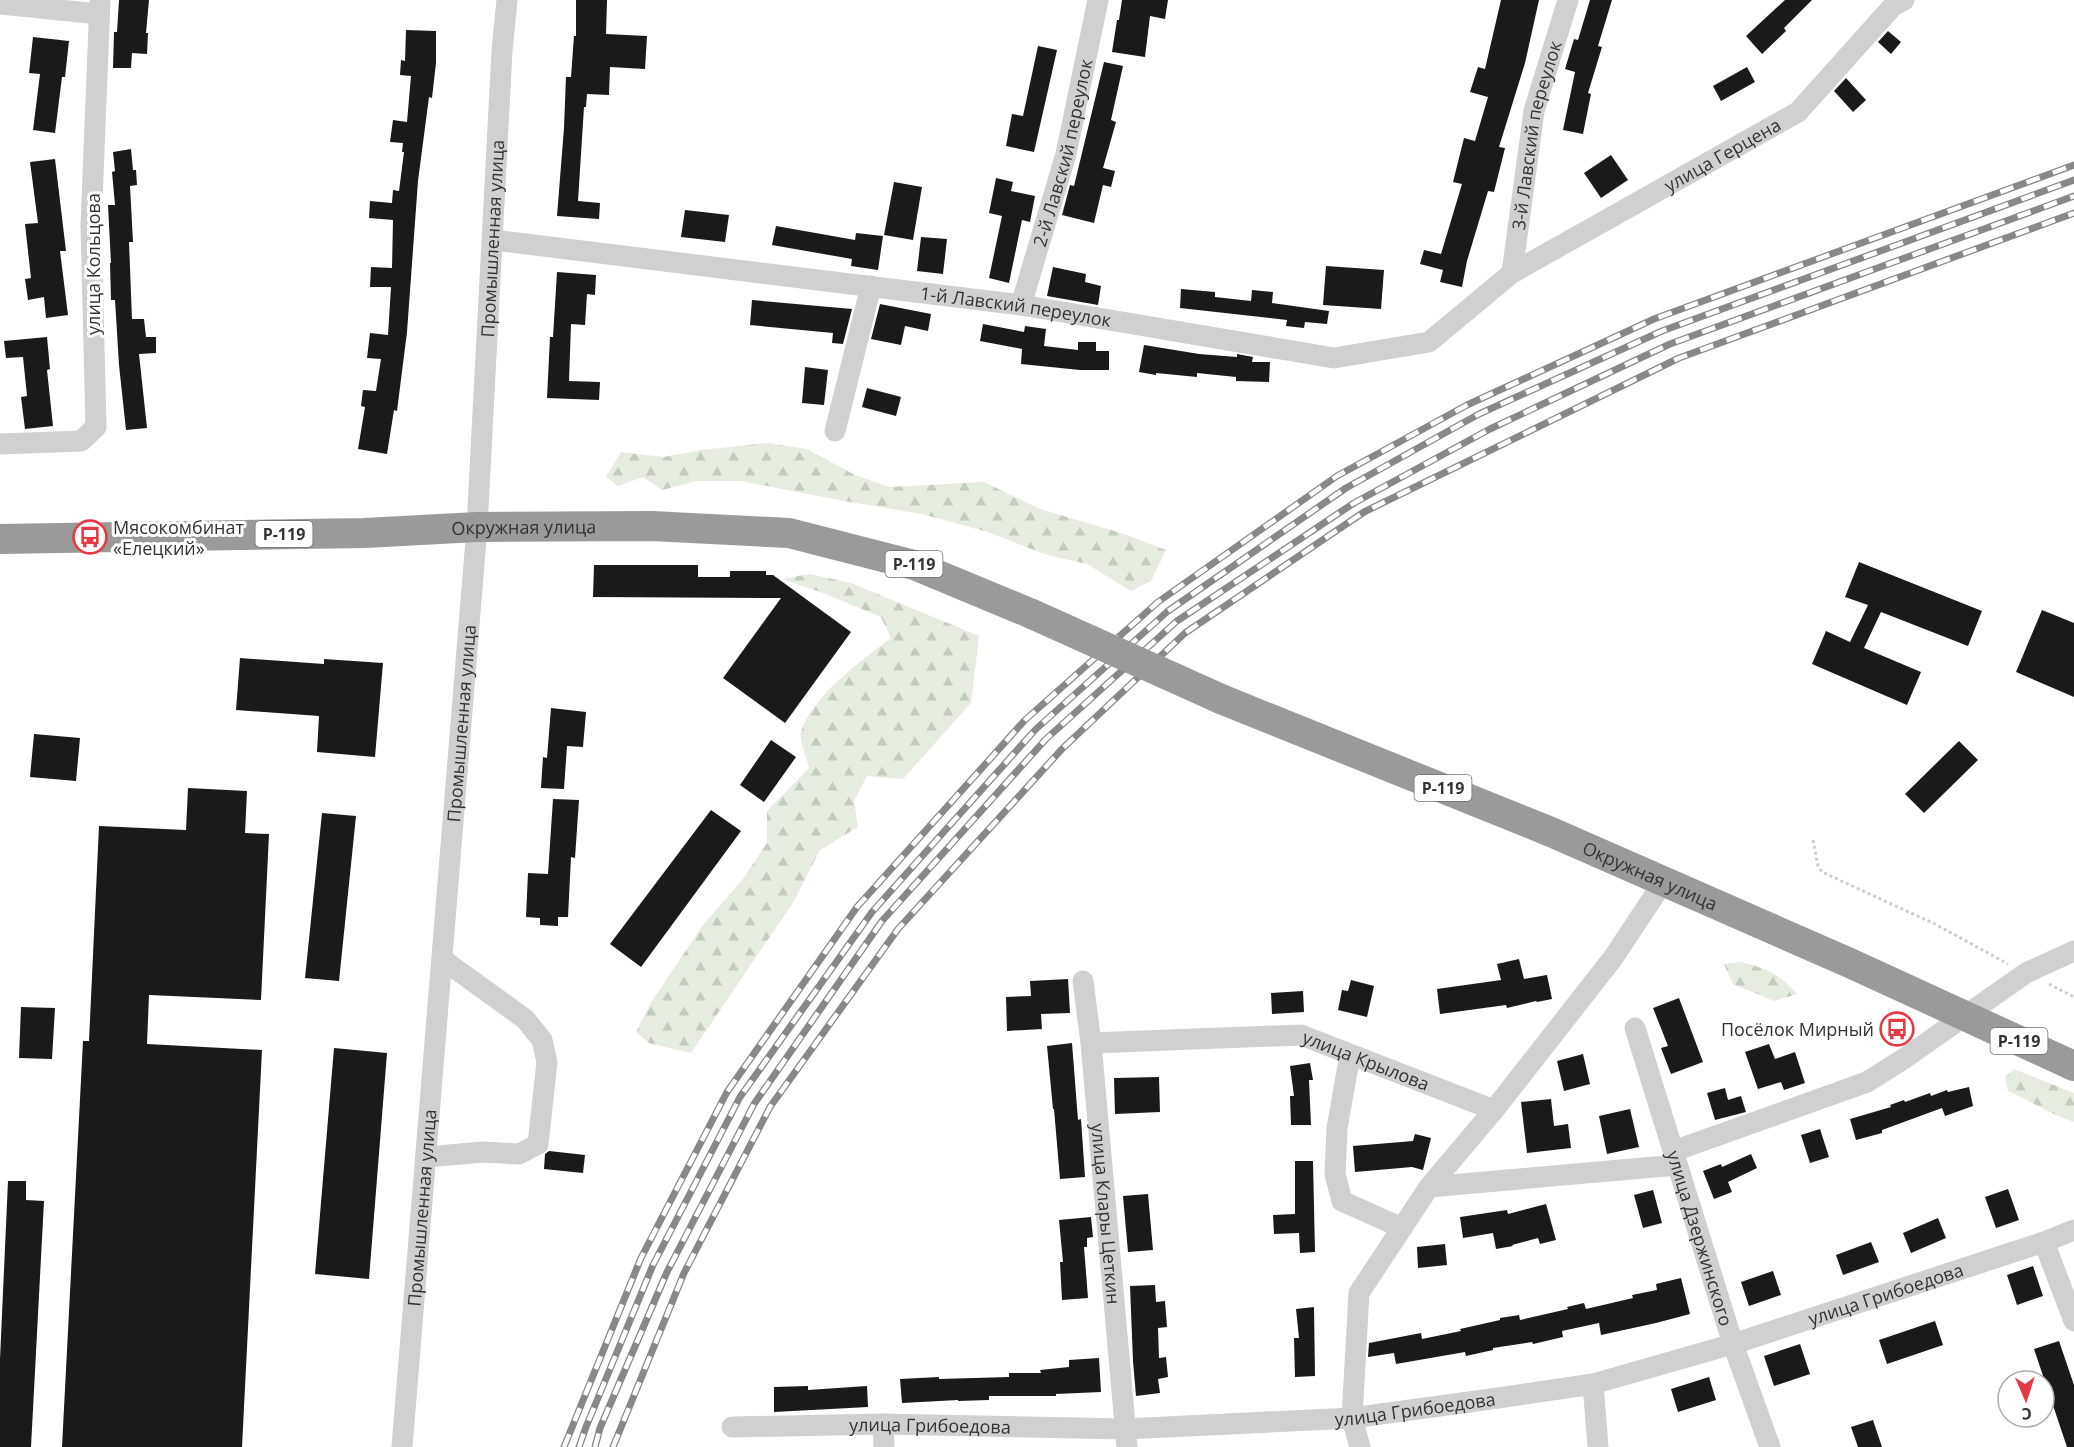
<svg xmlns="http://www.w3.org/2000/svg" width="2074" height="1447" viewBox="0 0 2074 1447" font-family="'Open Sans',sans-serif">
	<defs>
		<pattern id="forest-firs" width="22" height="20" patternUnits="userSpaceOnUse" patternTransform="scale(1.5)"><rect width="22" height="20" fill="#e6ecdf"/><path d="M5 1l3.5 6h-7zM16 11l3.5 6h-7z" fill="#c6cbc0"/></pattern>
	</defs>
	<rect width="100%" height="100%" fill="#fff"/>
	<path fill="url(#forest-firs)" d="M767 443 807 449 855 475 889 487 984 482 1040 509 1124 534 1166 550 1151 581 1131 591 1087 564 1044 554 988 532 922 514 833 499 741 481H697L662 490 643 477 618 486 606 477 621 452 663 457 702 450Z
		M809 574 851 583 979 636 971 703 903 779 867 776 854 801 858 827 820 850 794 901 691 1053 649 1043 636 1032 652 1001 703 925 742 880 767 843V811L809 768C807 758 799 741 801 732 811 697 863 659 891 638L881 617 823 593 782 579Z
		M1741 962C1768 969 1778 973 1797 994L1774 1001 1733 984 1724 964Z
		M2014 1069 2074 1093V1122C2051 1115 2031 1101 2008 1091L2005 1077Z"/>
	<path fill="#1a1a1a" d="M119 0H149L146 33H148L147 54 132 53 131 68H113L114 32H117Z
		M576 0H607L606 34 647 36 645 69 610 67 609 95 587 94 586 107H584L578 201 600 203 599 219 557 216 564 128 566 77H571L574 36H576Z
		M1122 0H1168L1165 19 1150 16 1145 57 1112 52 1117 20H1119Z
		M1501 0H1539L1525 63 1499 147 1505 148 1494 192 1488 191 1467 261 1462 287 1440 282 1443 270 1420 264 1424 250 1441 254 1462 184 1453 182 1464 138 1475 141 1488 97 1470 92 1478 67 1485 69Z
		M1590 0H1612L1598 46 1602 47 1588 93 1591 94 1583 134 1563 130 1575 72 1565 69 1574 39 1578 40Z
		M1785 0H1812L1784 28 1786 31 1762 54 1746 36Z
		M406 30 436 31V63L432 98 429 97 418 181 407 332 397 411 394 410 387 454 358 449 365 407 361 406 363 390 376 391 381 359 367 358 370 333 388 335 391 287H370L371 267 392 268 393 220 369 218 370 201 392 203 393 190 399 191 404 152H402L403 143 390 142 393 120 407 122 411 76 400 75 401 60 405 61Z
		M1888 31 1901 42 1891 54 1878 42Z
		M33 37 69 41 65 77H62L55 133 33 130 40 74 29 73Z
		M1038 46 1057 50 1034 152 1006 146 1012 114 1023 116Z
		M1104 62 1123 66 1111 120 1116 122 1103 168 1115 171 1111 187 1103 185 1094 223 1062 215 1070 185 1074 186Z
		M1747 67 1755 82 1721 101 1713 86Z
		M1846 78 1866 100 1853 112 1834 91Z
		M131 149 133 170H136L137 185 130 186 133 242H129L132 319H144L146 337H156V353L139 354 147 428 126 430 119 365 115 300H111L110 263H111L108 205H115L112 172 115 171 113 152Z
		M1611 155 1628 180 1601 198 1584 173Z
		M55 159 66 251H60L68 315 46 318 44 297 28 300 25 279 31 278 25 224 38 223 30 162Z
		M996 178 1013 182 1011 191 1035 196 1030 222 1022 220 1009 283 989 278 1002 216 989 213Z
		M894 182 922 187 913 240 884 235Z
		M685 210 729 215 725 242 681 237Z
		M776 226 855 240 856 233 883 236 878 270 851 266 852 259 772 245Z
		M921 237 947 239 943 274 917 271Z
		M1326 266 1384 270 1381 309 1323 305Z
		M1053 267 1086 274 1085 282 1101 286 1098 305 1047 296Z
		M557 272 596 275 595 295 587 294 585 325 571 324 569 381 600 382 599 400 547 398 550 337H553Z
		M1181 289 1215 292V297L1251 301 1252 290 1273 292 1272 303 1329 311 1327 324 1305 322 1304 328 1286 326 1287 320 1180 308Z
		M752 300 852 309 843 344 832 343 833 333 750 325Z
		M880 304 931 314 928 331 905 326 901 345 871 339Z
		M983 324 1024 332 1025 326 1046 329 1044 346 1078 350V342H1096V351H1109V370H1080L1021 364 1022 349 980 341Z
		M47 337 50 369 47 370 53 426 25 429 21 397 27 396 23 357 6 358 4 341Z
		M1144 345 1199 354 1237 357V354L1253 357 1252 362H1270L1269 382 1236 381V377L1197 373V377L1156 373V375L1139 372Z
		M805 367 828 370 824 405 802 403Z
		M867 388 901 397 896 416 862 407Z
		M1859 562 1982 611 1968 646 1881 612 1864 648 1921 672 1907 705 1812 664 1826 631 1850 642 1868 605 1845 597Z
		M594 565H698V577H730V571H766V575H773L851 632 785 723 723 678 781 598 593 597Z
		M2042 610 2074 623V697L2016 672Z
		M240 658 324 664V659L383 663 375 757 317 752 319 716 236 710Z
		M551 708 586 712 583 747 567 746 564 789 541 788 543 757 547 758Z
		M34 734 80 738 76 781 30 777Z
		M771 740 796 757 764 802 740 785Z
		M1959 741 1978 760 1924 813 1905 794Z
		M188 788 247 791 245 833 269 834 261 1000 149 995 147 1044 262 1050 242 1447H62L83 1041H89L99 826 186 830Z
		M553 799 579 800 575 858 571 857 568 917H558V926L540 925V918L526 917 528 873 548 874Z
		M711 810 741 831 641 967 610 944Z
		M322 813 356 816 339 981 305 978Z
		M1519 959 1524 979 1547 975 1552 999 1537 1002 1536 1001 1507 1008 1506 1005 1440 1014 1437 989 1501 980 1497 964Z
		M1068 979 1070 1013 1041 1014 1042 1029 1007 1031 1006 997 1031 996 1030 981Z
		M1351 980 1374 986 1367 1017 1338 1010 1342 990 1348 991Z
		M1303 991 1304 1012 1272 1014 1271 993Z
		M1679 998 1703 1062 1671 1074 1661 1048 1668 1046 1653 1008Z
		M21 1007 55 1008 52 1059 19 1058Z
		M1072 1043 1078 1120 1081 1119 1085 1177 1060 1179 1054 1109H1053L1047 1046Z
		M1769 1044 1775 1059 1795 1052 1805 1083 1784 1090 1781 1082 1758 1089 1745 1052Z
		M334 1048 387 1053 369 1279 315 1274Z
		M1583 1054 1590 1084 1564 1091 1557 1061Z
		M1310 1063 1313 1080H1309L1311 1125H1291L1290 1096H1294L1290 1066Z
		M1159 1077 1160 1112 1115 1114 1114 1078Z
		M1969 1087 1973 1106 1945 1116 1942 1108 1882 1130V1133L1856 1140 1850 1119 1891 1107 1890 1105 1904 1100 1905 1102 1930 1093 1931 1096 1947 1090 1948 1092Z
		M1725 1088 1728 1100 1741 1096 1746 1112 1715 1120 1707 1093Z
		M1551 1099 1554 1126 1568 1124 1571 1148 1527 1153 1521 1102Z
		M1630 1109 1639 1147 1607 1154 1599 1116Z
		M1820 1129 1829 1157 1810 1163 1801 1135Z
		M1415 1134 1431 1138 1423 1170 1412 1167 1355 1172 1353 1146 1413 1141Z
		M549 1151 585 1155 583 1173 544 1169 545 1154Z
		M1751 1154 1757 1168 1728 1182 1732 1192 1714 1199 1703 1171 1721 1164 1722 1167Z
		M1295 1161H1313L1315 1252 1300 1253 1299 1233 1274 1234 1273 1215 1295 1214Z
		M8 1181H26V1200L44 1201 31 1447H0V1359Z
		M2008 1189 2019 1220 1996 1228 1985 1197Z
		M1653 1190 1662 1223 1643 1228 1634 1195Z
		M1148 1194 1153 1250 1128 1252 1123 1196Z
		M1546 1204 1556 1240 1540 1244 1538 1238 1512 1245 1513 1246 1496 1249 1493 1233 1463 1238 1460 1217 1507 1210 1508 1214Z
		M1091 1217 1093 1237 1087 1238V1247H1084L1088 1298 1062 1300 1060 1262H1063L1059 1220Z
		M1938 1218 1946 1238 1911 1253 1903 1233Z
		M1871 1242 1879 1262 1843 1275 1836 1255Z
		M1445 1244 1447 1265 1418 1268 1417 1247Z
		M2033 1266 2043 1296 2017 1305 2007 1275Z
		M1773 1271 1781 1295 1749 1306 1741 1282Z
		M1681 1278 1690 1314 1656 1323 1601 1335 1599 1323 1562 1331 1563 1337 1533 1344 1532 1342 1493 1348V1350L1466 1356 1465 1352 1396 1364 1394 1353 1368 1357 1369 1343 1421 1333 1422 1339 1461 1331 1460 1329 1500 1320V1318L1519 1315 1520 1320 1568 1309 1567 1307 1584 1303 1586 1309 1633 1298 1632 1295 1657 1290 1656 1284Z
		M1155 1285 1156 1302 1165 1301 1167 1327 1158 1328 1159 1358 1166 1357 1168 1377 1158 1379 1160 1393 1136 1396 1133 1361 1130 1286Z
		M1314 1307 1315 1376 1295 1377 1294 1338H1299L1296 1309Z
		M1935 1321 1943 1345 1887 1364 1879 1340Z
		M2059 1341 2074 1385V1447H2067L2034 1349Z
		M1800 1344 1810 1374 1774 1386 1764 1356Z
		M1099 1358 1101 1392 1056 1394V1396H989V1400L958 1401V1400L902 1403 900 1379 939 1377V1379L1009 1377V1373H1041L1040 1370 1069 1367V1360Z
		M1709 1377 1716 1400 1678 1412 1671 1389Z
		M808 1386V1390L867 1386 868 1407 774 1412V1387Z
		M1873 1420 1882 1447H1858L1851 1427Z"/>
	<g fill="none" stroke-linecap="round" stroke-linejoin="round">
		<path stroke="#cdcdcd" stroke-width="3" stroke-dasharray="3 3" stroke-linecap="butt" d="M1813 840 1818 866 1822 872 1935 924 2008 964
			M2049 984 2074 997"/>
		<g stroke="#d0d0d0" stroke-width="21">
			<path d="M0 4 99 14"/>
			<path id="s1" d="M494 240 1021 305 1334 358 1429 342 1512 273 1798 112 1893 6 1904 0"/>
			<path id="s2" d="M1512 273 1534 111 1568 0"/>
			<path id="s3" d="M1021 305 1066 154 1098 0"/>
			<path d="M835 431 871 286"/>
			<path d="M0 444 81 441 96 427 91 226 100 0"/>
			<path id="s4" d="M1083 981 1091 1043 1127 1447"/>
			<path id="s5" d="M1635 1028 1733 1344 1770 1447"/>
			<path id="s6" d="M1091 1043 1301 1035 1494 1110"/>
			<path d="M1350 1055 1337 1128 1335 1174 1342 1201 1402 1228"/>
			<path d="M1674 1151 1867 1082 1905 1058 2026 973 2074 951"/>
			<path d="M426 1157 483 1152 519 1154 538 1144 547 1062 542 1040 525 1019 442 959"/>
			<path d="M1429 1187 1677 1165"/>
			<path d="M2044 1242 2074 1321"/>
			<path d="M1593 1384 1598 1447"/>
			<path d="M883 1424 884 1447"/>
			<path id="s7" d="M732 1427 883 1424 1125 1429 1352 1418 1498 1398 1593 1384 1733 1344 2044 1242 2074 1230"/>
			<path id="s8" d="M402 1447 477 527 502 51 507 0"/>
			<path d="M1360 1447 1352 1418 1359 1293 1429 1187 1494 1110 1613 958 1664 881"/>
		</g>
		<g stroke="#9a9a9a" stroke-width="30">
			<path id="s9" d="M0 539 365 533 477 527 652 526 789 533 914 565 1032 614"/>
			<path id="s10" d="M1221 699 1551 832 1852 964 2074 1066"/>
		</g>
		<defs>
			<path id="rail" d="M564 1447 641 1258 727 1092 857 907 1025 720 1158 602 1337 476 1467 405 1654 319 2074 165
				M579 1447 586 1427 653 1265 740 1097 872 912 1036 729 1168 611 1346 488 1479 414 1662 331 2074 180
				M595 1447 600 1428 667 1272 754 1104 882 921 1046 739 1177 621 1354 503 1490 429 1670 344 2074 196
				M613 1447 684 1273 770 1107 898 929 1062 749 1185 633 1364 512 1679 358 2074 213"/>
		</defs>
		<use href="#rail" stroke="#888" stroke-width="7"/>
		<use href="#rail" stroke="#fff" stroke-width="4.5" stroke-dasharray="14" stroke-linecap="butt"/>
		<path stroke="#9a9a9a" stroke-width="30" d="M1032 614 1221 699"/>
	</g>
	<defs>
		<symbol id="bus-ring" viewBox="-11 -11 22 22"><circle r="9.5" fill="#fff" stroke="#e63946" stroke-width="1.5"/><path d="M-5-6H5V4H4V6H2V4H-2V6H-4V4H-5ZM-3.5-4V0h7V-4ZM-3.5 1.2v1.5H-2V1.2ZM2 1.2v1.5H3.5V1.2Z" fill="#e63946"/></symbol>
	</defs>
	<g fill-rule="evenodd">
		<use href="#bus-ring" x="71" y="518" width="38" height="38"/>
		<use href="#bus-ring" x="1878" y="1010" width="38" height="38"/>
	</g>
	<g text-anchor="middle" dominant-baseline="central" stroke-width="6" stroke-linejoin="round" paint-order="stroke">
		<g fill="#fff" stroke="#707070" stroke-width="1.5">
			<rect x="255.5" y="521" width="57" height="26" rx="4.5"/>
			<rect x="885.5" y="551" width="57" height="26" rx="4.5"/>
			<rect x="1414.5" y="775" width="57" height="26" rx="4.5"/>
			<rect x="1990.5" y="1028" width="57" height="26" rx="4.5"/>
		</g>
		<g font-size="16" font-weight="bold" fill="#333">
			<text x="284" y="534">Р-119</text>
			<text x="914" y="564">Р-119</text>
			<text x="1443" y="788">Р-119</text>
			<text x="2019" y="1041">Р-119</text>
		</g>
		<g font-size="18" fill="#333" stroke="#fff">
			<text stroke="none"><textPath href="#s2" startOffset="140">3-й Лавский переулок</textPath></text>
			<text stroke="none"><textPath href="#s3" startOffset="158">2-й Лавский переулок</textPath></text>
			<text stroke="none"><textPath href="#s1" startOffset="1294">улица Герцена</textPath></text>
			<text stroke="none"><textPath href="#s8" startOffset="1212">Промышленная улица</textPath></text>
			<text transform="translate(93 264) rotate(-90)">улица Кольцова</text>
			<text stroke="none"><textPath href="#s1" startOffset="526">1-й Лавский переулок</textPath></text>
			<text stroke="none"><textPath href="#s9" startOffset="524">Окружная улица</textPath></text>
			<text stroke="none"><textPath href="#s8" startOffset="726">Промышленная улица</textPath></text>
			<text stroke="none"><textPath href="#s10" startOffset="464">Окружная улица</textPath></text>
			<text stroke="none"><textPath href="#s6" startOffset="280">улица Крылова</textPath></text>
			<text stroke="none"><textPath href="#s8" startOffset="240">Промышленная улица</textPath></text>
			<text stroke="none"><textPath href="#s4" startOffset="234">улица Клары Цеткин</textPath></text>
			<text stroke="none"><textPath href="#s5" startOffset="220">улица Дзержинского</textPath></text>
			<text stroke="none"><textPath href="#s7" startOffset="1170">улица Грибоедова</textPath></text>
			<text stroke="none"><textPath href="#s7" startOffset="684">улица Грибоедова</textPath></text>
			<text stroke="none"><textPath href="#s7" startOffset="198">улица Грибоедова</textPath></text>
		</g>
		<g font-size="18" fill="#333" stroke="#fff" text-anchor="start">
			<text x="113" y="527">Мясокомбинат<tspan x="113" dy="21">«Елецкий»</tspan></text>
			<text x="1874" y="1029" text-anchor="end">Посёлок Мирный</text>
		</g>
	</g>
	<g transform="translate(2026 1399) rotate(177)"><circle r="28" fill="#ffffff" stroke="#adadad" stroke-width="1.5"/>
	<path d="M0-4.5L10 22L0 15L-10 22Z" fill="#e63946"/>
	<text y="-9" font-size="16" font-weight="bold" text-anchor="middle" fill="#333333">С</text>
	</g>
</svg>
